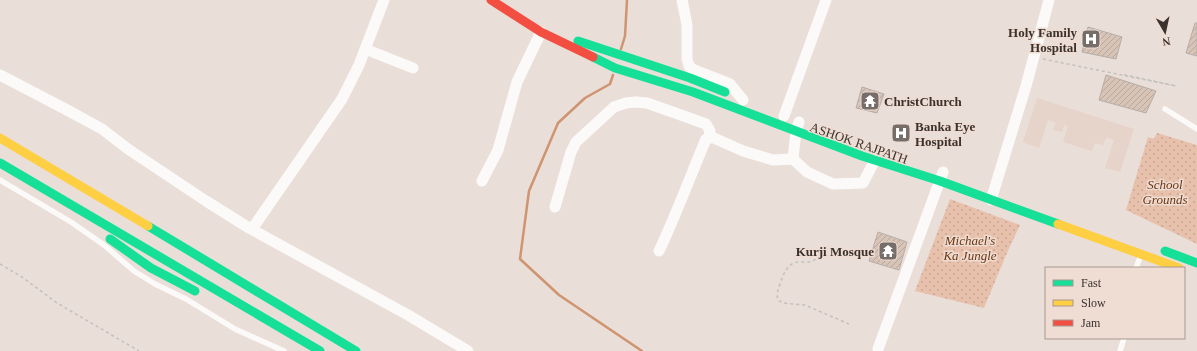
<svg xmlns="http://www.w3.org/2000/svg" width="1197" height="351" viewBox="0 0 1197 351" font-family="Georgia,serif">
	<defs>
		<pattern id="park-dots" width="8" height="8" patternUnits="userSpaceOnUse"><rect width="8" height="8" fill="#e7c1ab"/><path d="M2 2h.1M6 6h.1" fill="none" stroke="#c7a693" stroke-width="1.8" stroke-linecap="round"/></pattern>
		<pattern id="building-hatch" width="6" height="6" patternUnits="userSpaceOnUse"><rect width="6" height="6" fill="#d8c3b7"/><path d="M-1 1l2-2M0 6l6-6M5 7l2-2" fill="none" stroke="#baa89e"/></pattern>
	</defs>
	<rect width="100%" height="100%" fill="#e9ded8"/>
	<path fill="#e6d3c9" d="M1037 98 1134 129 1120 172 1105 168 1114 140 1106 137 1103 145 1095 143 1092 151 1063 142 1068 126 1064 125 1062 132 1053 130 1056 123 1048 120 1039 148 1023 142Z"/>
	<path fill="url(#park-dots)" d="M1157 133 1197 145V244L1126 210 1148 137 1154 139Z
		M950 199 1020 225 1006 255 984 308 915 291Z"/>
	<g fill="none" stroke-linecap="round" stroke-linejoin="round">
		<path stroke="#cf9470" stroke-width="2.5" d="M621 49 625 36 627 0
			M613 75 610 84 585 98 558 123 529 191 520 259 559 295 642 351"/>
	</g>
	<path fill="url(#building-hatch)" stroke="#b6aea9" d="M1195 23H1197V56L1186 53Z
		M1088 27 1122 37 1116 59 1082 52Z
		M1106 75 1156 91 1146 113 1099 100Z
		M862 87 884 94 877 113 856 108Z
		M878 232 907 242 899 270 869 261Z"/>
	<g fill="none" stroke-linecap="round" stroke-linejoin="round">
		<path stroke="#c3c0bd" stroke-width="1.5" stroke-dasharray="3 3" stroke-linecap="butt" d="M1043 59 1176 86 1121 74
			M820 255C806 273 792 246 780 284 778 290 776 294 778 300L783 303 805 305 849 324
			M0 264 22 277 57 303 139 351"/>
		<path stroke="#fcfaf9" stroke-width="5.5" d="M1165 109 1197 129
			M0 180 71 222 104 245 134 271 155 284 186 299 235 329 284 351
			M1136 268 1141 255
			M1120 351 1124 338"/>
		<path stroke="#fcfaf9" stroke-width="11" d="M682 0 687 25V59L689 66 694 70 730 84 743 100
			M365 49 413 68
			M0 75 69 111 102 129 128 149 206 201 249 228 408 315 468 351
			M784 116 826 0
			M799 122 796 131 793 159 807 172 833 184 863 183 875 160
			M482 181 498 150 517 82 541 32
			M991 200 1026 86 1049 0
			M555 207 571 152 576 142 614 107 626 103 636 102 647 103 706 124 710 131 709 138
			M252 229 342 99 359 65 384 0
			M659 251C676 215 690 177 706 139L709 138H714L743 151 773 160 793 159
			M878 349 943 172"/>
		<path stroke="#16e098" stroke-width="9" d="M578 41 690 78 725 92
			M593 57 615 68 693 92 862 156 940 181 1058 224
			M0 163 320 351
			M148 226 356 351
			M110 239 151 268 195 291
			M1165 251 1197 263"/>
		<path stroke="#ffcf43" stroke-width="9" d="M0 138 148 226
			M1058 224 1179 268"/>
		<path stroke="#f24e42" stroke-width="9" d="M491 0 541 32 593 57"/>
	</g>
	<defs>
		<symbol id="hospital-square" viewBox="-11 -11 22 22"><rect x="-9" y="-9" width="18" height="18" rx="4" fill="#776e6a" stroke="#efdcd2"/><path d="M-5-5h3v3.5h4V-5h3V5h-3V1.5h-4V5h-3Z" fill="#fff"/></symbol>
		<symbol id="temple-square" viewBox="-11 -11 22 22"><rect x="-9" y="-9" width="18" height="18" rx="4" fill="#776e6a" stroke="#efdcd2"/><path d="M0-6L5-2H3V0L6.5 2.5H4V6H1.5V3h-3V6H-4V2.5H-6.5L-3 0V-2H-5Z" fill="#fff"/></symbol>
	</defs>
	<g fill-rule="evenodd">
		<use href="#hospital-square" x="1080" y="28" width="22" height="22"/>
		<use href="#temple-square" x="859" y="90" width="22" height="22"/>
		<use href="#hospital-square" x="890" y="122" width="22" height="22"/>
		<use href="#temple-square" x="877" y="240" width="22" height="22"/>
	</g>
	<g text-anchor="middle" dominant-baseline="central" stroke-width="3" stroke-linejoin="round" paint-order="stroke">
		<g font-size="13" font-weight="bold" fill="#39322e" stroke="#efdcd2" text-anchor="end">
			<text x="1077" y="32">Holy Family<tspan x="1077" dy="15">Hospital</tspan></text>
			<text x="884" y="101" text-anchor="start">ChristChurch</text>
			<text x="915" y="126" text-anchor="start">Banka Eye<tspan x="915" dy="15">Hospital</tspan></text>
			<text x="874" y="251">Kurji Mosque</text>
		</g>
		<g font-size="13" fill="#39322e" stroke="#efdcd2">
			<text transform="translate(859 143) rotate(19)">ASHOK RAJPATH</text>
		</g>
		<g font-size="13" font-style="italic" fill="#6b3612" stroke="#efdcd2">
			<text x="1165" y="184">School<tspan x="1165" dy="15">Grounds</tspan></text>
			<text x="970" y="240">Michael's<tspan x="970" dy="15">Ka Jungle</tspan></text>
		</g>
	</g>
	<rect x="1045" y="267" width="140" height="72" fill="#efdcd2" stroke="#a69890"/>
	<rect x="1053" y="280" width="20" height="6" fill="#16e098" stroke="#a69890"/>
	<text x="1081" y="287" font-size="12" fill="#39322e">Fast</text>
	<rect x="1053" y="300" width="20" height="6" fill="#ffcf43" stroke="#a69890"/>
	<text x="1081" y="307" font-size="12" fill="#39322e">Slow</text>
	<rect x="1053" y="320" width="20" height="6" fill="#f24e42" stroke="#a69890"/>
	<text x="1081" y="327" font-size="12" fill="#39322e">Jam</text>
	<g transform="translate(1165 32) rotate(171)" stroke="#efdcd2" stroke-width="3" paint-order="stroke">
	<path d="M0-3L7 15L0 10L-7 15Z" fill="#39322e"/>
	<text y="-6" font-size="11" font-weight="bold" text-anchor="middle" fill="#39322e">N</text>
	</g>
</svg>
